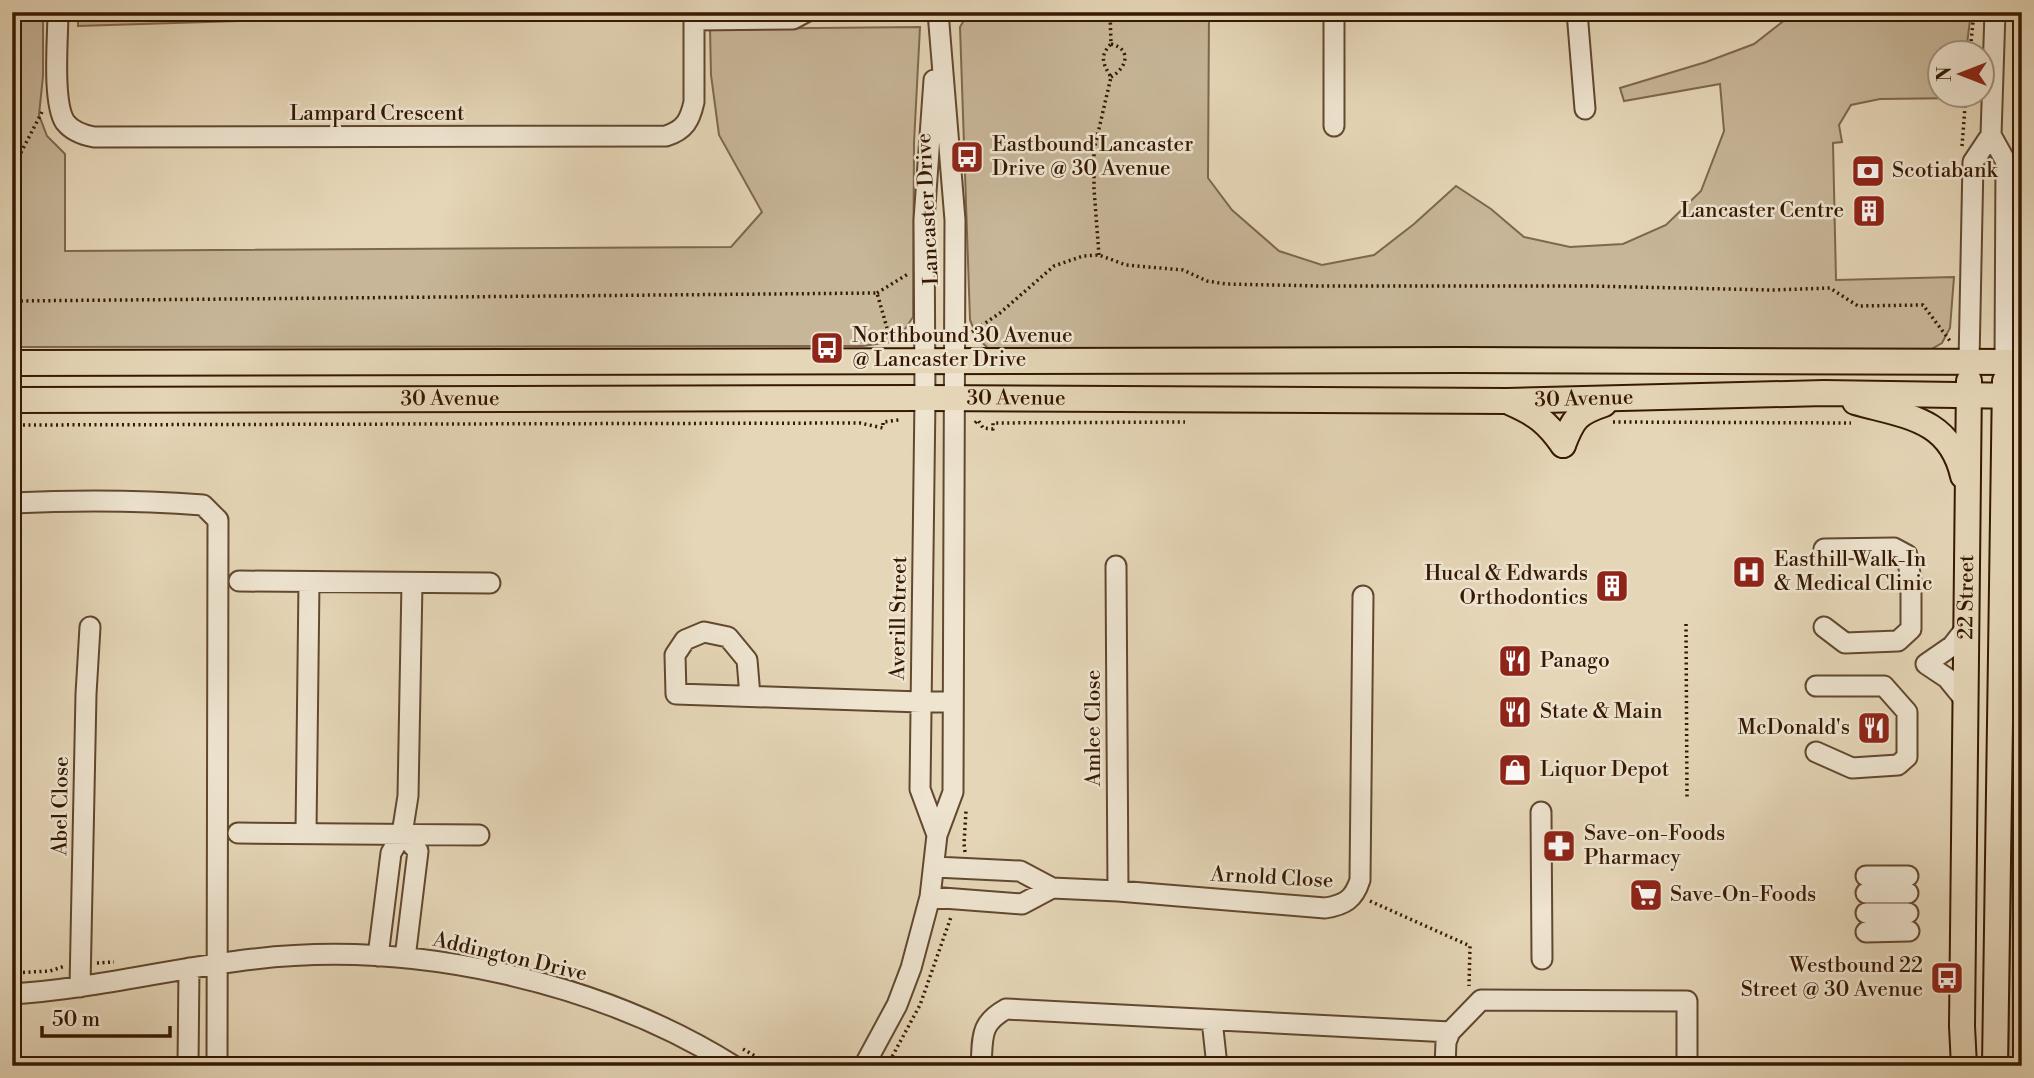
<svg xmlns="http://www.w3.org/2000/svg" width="2034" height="1078" viewBox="0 0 2034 1078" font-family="'Libre Bodoni',serif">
	<rect width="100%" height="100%" fill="#e5d6b7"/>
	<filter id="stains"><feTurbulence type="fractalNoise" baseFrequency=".00286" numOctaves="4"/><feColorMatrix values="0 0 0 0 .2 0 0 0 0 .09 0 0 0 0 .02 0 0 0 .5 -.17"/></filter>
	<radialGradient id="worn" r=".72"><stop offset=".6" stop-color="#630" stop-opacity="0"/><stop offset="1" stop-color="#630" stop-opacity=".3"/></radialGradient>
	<path fill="#c7b698" stroke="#7e674d" stroke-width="2" d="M12 12H43V76L39 115 47 136 65 154V251L731 247 762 212 719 135 711 75 710 29 920 27 914 143 913 317 897 341 863 346 12 347Z
		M78 12H534L78 26Z
		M979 12H1209L1208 178 1232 210 1279 251 1322 265 1374 255 1414 224 1456 186 1491 209 1524 237 1570 247 1623 244 1666 225 1701 191 1724 131 1720 84 1624 101 1620 88 1706 62 1754 44 1795 12H1971L1966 52H1940V94L1962 95V98L1880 99 1851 105 1839 125 1842 142 1833 143 1836 280 1954 277 1950 328 1942 343 1928 351H1272L988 348 978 339 970 320 960 27 967 15Z
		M2017 12H2022V330L2017 320Z
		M2022 432V1066H2008L2018 448Z"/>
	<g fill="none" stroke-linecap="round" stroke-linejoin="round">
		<defs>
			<path id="minor" d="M58 12C58 37 52 102 65 122 72 131 83 135 94 137L666 136C685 130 690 120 694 102V12
				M1577 12 1585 109
				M1995 12 1991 135 2006 162 2005 363
				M694 20 793 19 806 12
				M934 80 924 220 925 398 920 789 937 835
				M1334 126V12
				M1969 362 1973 162 1991 135
				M12 503C76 500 139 500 203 505L218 520 217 1066
				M1824 549 1894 548 1907 555 1911 581V629L1898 641 1845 643 1824 627
				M1116 566 1118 891
				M239 581 490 583
				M750 696 747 660 728 637 704 632 685 640 675 655 676 694 921 702H953
				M1965 700 1947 678 1926 664 1952 646 1966 628
				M1816 752 1852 768 1898 765 1907 757V712L1884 686H1816
				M1541 812 1542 959
				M238 833 479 835
				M306 833 309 582
				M402 834 418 851 405 958
				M935 867 1020 871 1052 888 1118 891 1325 908C1345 905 1354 899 1360 880L1363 596
				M1866 876H1908
				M1866 893H1908
				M930 897 1022 904 1052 888
				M1866 913H1908
				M1866 932 1909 931
				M378 956 391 853 402 834 408 796 412 583
				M80 987 86 694 90 627
				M12 994C94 989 173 968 254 959 414 940 598 981 734 1066
				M1212 1020 1217 1066
				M188 1066 189 968
				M864 1066 897 1005 911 968 930 897 937 835 953 792 955 220 938 12
				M981 1066C983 1038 979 1024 1006 1009L1450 1032
				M1445 1066 1446 1042 1450 1032 1481 1000 1687 1001V1066"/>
			<g id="major">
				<path d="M12 363 1459 360 2022 362"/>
				<path id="s1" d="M12 400 925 398 1507 401 1824 393 2022 396"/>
				<path d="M1855 402C1905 416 1950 418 1963 476"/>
				<path d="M1511 403C1536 414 1547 422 1563 445"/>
				<path d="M1563 445C1573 419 1577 413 1604 404"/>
				<path id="s2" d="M1964 1066 1962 1026 1969 381"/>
				<path d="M1995 1066 2005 381"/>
			</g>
		</defs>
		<use href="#minor" stroke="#62482f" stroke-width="23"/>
		<use href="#major" stroke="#361802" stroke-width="28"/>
		<path stroke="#361802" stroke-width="3.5" stroke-dasharray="2 3.5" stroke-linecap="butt" d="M957 20 966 12
			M1111 44C1132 49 1127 68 1111 77
			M1970 52 1974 12
			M42 112 15 164 13 301 877 293 887 328
			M1962 146 1966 94
			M1099 255 1094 189V150L1111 77C1103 64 1099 56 1111 44L1110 12
			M877 293 908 274
			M972 332 1000 313 1054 266 1083 256 1099 255 1126 265 1183 270 1207 281 1226 284 1321 286H1589L1771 290 1830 288 1858 306 1923 305 1950 341
			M1613 422 1851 423
			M975 423 978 420 983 428 993 429V423L1185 422
			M12 425 860 423 883 428V422L899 420
			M1686 624 1687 798
			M965 852 964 844 966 811
			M1370 901 1470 946 1469 986
			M97 963 114 962
			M12 973 50 971 65 966
			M743 1049 772 1066
			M887 1066 920 1005 951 917"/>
		<use href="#minor" stroke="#eee4d0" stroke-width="19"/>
		<use href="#major" stroke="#e5d6b7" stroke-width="24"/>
	</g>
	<defs>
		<symbol id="bus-square" viewBox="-11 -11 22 22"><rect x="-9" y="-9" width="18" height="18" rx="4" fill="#8f2418" stroke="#eee4d0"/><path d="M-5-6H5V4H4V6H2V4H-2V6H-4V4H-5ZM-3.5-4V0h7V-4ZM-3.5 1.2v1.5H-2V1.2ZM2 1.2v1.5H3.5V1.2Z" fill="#fff"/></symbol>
		<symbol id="bank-square" viewBox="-11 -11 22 22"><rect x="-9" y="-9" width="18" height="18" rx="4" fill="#8f2418" stroke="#eee4d0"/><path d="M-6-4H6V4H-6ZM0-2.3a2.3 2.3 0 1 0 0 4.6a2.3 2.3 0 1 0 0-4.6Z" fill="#fff"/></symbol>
		<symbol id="building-square" viewBox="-11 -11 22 22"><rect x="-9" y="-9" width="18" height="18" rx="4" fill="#8f2418" stroke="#eee4d0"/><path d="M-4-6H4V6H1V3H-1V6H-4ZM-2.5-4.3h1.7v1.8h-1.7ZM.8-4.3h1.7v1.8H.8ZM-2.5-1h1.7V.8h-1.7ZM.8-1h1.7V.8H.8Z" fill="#fff"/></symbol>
		<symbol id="hospital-square" viewBox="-11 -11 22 22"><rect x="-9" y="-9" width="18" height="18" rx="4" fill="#8f2418" stroke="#eee4d0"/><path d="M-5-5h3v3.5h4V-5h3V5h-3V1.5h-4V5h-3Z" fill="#fff"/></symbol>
		<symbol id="restaurant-square" viewBox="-11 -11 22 22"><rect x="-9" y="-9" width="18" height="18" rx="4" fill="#8f2418" stroke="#eee4d0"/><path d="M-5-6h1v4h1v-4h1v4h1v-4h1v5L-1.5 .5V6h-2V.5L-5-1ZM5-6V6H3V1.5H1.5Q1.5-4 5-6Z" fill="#fff"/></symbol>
		<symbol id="shop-square" viewBox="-11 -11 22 22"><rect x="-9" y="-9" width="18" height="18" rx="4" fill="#8f2418" stroke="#eee4d0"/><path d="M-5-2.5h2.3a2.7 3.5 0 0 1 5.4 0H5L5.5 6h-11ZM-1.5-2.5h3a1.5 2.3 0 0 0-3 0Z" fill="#fff"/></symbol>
		<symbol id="pharmacy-square" viewBox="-11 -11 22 22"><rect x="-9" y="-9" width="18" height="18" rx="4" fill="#8f2418" stroke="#eee4d0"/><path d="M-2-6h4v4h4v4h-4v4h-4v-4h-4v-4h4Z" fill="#fff"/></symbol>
		<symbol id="supermarket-square" viewBox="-11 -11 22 22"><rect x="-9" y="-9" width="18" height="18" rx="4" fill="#8f2418" stroke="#eee4d0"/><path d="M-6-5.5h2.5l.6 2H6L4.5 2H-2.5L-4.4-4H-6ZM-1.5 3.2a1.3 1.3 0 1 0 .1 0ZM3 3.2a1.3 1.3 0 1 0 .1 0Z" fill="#fff"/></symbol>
	</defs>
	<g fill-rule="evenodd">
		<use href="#bus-square" x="948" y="138" width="38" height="38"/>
		<use href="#bank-square" x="1849" y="152" width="38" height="38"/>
		<use href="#building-square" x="1850" y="192" width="38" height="38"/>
		<use href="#bus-square" x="808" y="329" width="38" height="38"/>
		<use href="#hospital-square" x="1730" y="553" width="38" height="38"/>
		<use href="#building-square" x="1593" y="567" width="38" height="38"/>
		<use href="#restaurant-square" x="1496" y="642" width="38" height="38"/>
		<use href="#restaurant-square" x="1496" y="693" width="38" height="38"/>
		<use href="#restaurant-square" x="1855" y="709" width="38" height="38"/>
		<use href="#shop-square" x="1496" y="751" width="38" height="38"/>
		<use href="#pharmacy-square" x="1540" y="827" width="38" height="38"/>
		<use href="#supermarket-square" x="1627" y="876" width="38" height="38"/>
		<use href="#bus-square" x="1928" y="959" width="38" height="38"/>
	</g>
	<g text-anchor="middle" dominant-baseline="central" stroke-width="5" stroke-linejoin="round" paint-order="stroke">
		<g font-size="21" fill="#361802" stroke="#eee4d0">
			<text x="377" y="114">Lampard Crescent</text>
			<text transform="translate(928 209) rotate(-93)">Lancaster Drive</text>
			<text stroke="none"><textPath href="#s1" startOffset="438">30 Avenue</textPath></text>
			<text stroke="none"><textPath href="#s1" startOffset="1004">30 Avenue</textPath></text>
			<text stroke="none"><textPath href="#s1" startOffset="1572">30 Avenue</textPath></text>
			<text stroke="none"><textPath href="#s2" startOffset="469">22 Street</textPath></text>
			<text transform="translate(899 618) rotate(-89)">Averill Street</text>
			<text transform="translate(1094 728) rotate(-90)">Amlee Close</text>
			<text transform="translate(61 806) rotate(-89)">Abel Close</text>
			<text transform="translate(1272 878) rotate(3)">Arnold Close</text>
			<text transform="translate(510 957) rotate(13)">Addington Drive</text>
		</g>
		<g font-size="21" fill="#361802" stroke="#eee4d0" text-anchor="start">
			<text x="992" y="145">Eastbound Lancaster<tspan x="992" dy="24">Drive @ 30 Avenue</tspan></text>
			<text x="1892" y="171">Scotiabank</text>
			<text x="1844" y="211" text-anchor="end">Lancaster Centre</text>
			<text x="852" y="336">Northbound 30 Avenue<tspan x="852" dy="24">@ Lancaster Drive</tspan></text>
			<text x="1774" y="560">Easthill Walk-In<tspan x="1774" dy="24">&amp; Medical Clinic</tspan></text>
			<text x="1588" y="574" text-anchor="end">Hucal &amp; Edwards<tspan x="1588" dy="24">Orthodontics</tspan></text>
			<text x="1540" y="661">Panago</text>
			<text x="1540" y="712">State &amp; Main</text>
			<text x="1850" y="728" text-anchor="end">McDonald's</text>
			<text x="1540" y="770">Liquor Depot</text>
			<text x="1584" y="834">Save-on-Foods<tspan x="1584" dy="24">Pharmacy</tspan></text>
			<text x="1670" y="895">Save-On-Foods</text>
			<text x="1923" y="966" text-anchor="end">Westbound 22<tspan x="1923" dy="24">Street @ 30 Avenue</tspan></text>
		</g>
	</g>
	<rect width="2034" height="1078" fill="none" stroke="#e5d6b7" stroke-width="42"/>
	<rect x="14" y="14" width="2006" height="1050" fill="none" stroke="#361802" stroke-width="3.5"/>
	<rect x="21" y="21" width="1992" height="1036" fill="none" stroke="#361802" stroke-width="2"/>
	<g transform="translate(1961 74) rotate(270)"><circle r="33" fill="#eee4d0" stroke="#a4927e" stroke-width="2"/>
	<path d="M0-5L12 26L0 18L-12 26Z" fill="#8f2418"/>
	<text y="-10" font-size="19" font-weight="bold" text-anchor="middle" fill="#361802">N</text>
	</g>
	<path d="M42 1026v10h128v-10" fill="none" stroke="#361802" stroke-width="3.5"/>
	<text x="52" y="1026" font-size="21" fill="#361802" stroke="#eee4d0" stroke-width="5" paint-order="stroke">50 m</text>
	<rect width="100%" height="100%" filter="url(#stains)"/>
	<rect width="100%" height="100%" fill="url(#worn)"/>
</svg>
